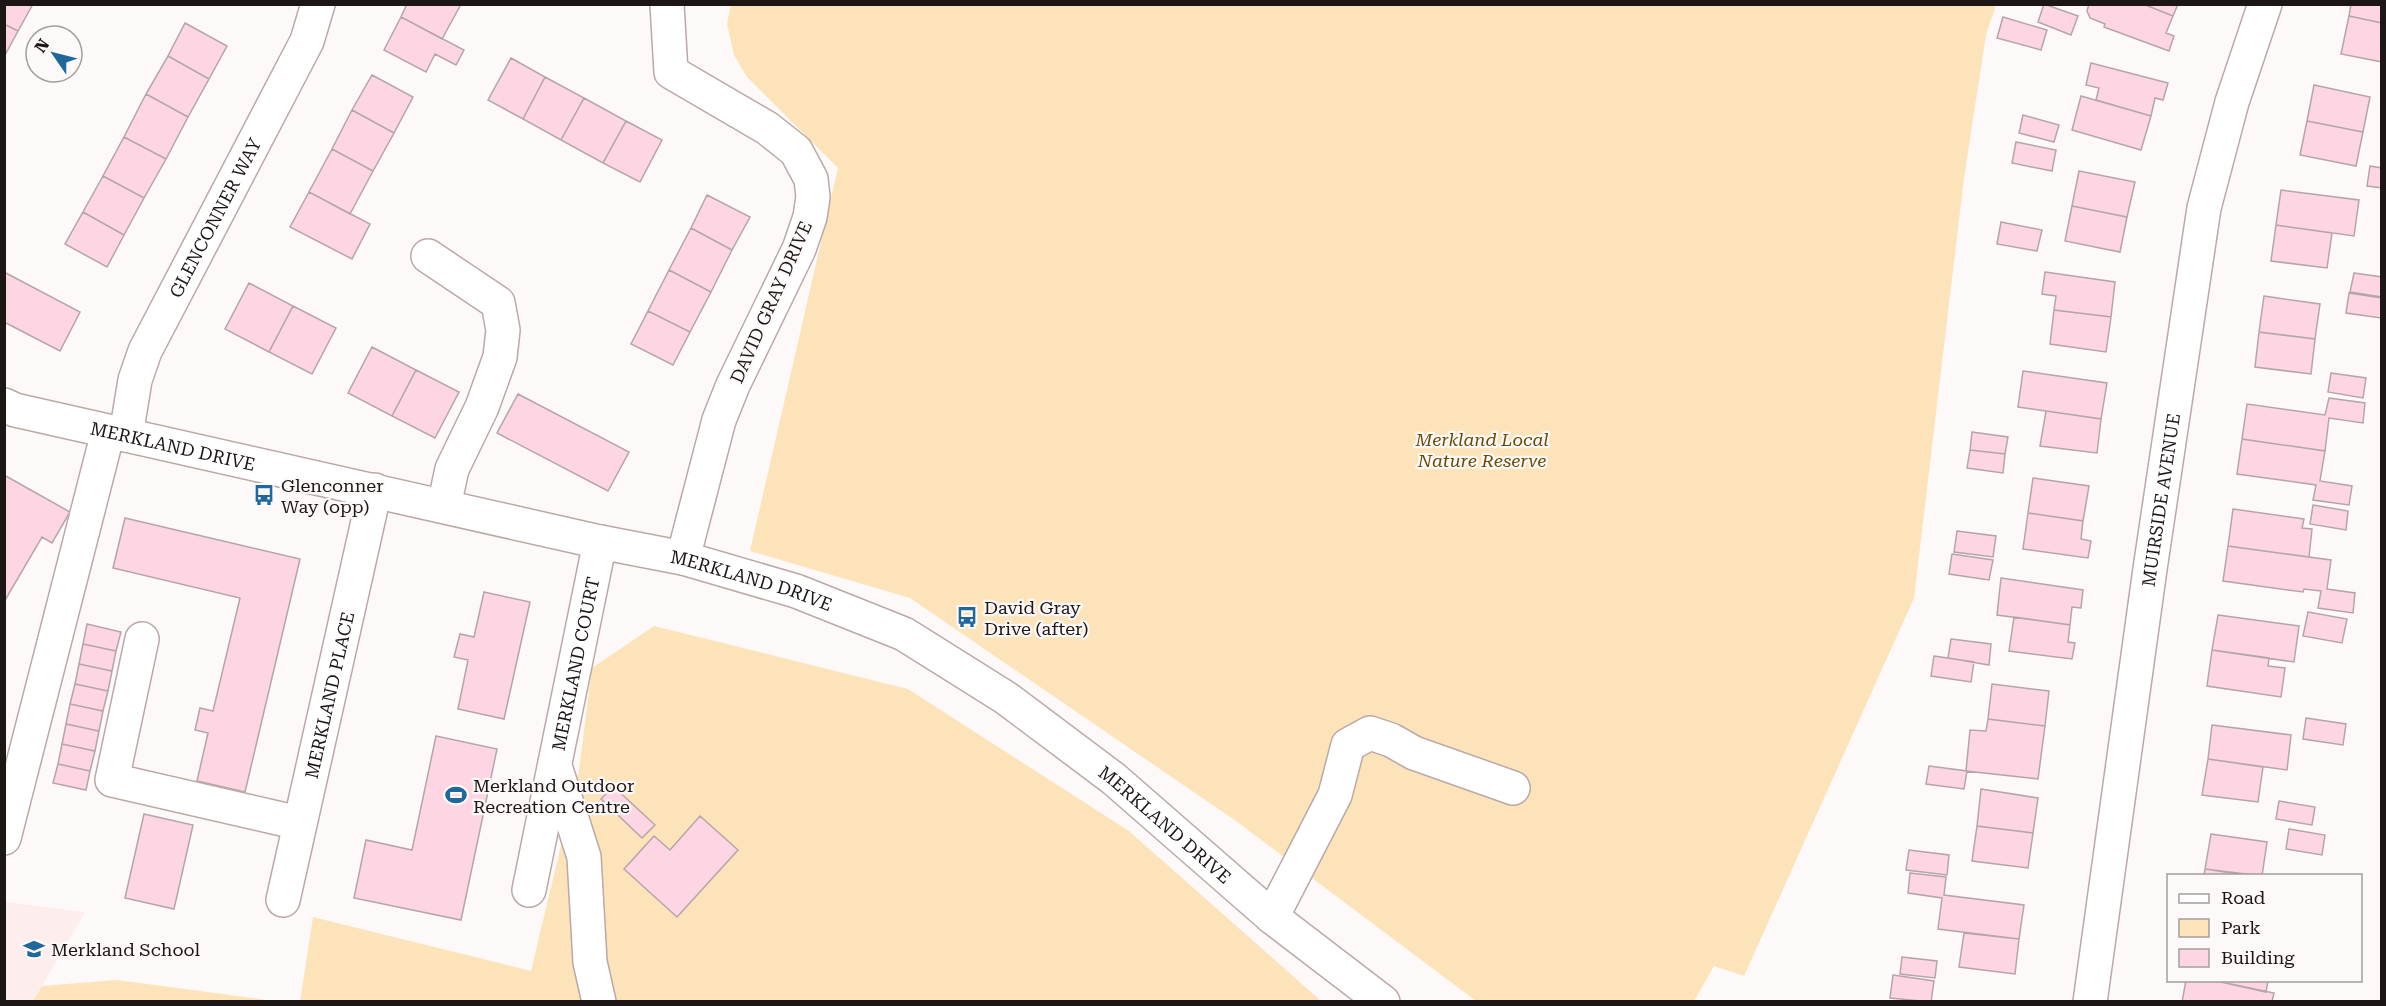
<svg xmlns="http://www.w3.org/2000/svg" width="2386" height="1006" viewBox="0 0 2386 1006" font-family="'Roboto Serif',serif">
	<rect width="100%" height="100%" fill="#fdf9f9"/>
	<path fill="#fdedec" d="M5 902 85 912 33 1001 5 1002Z"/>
	<path fill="#fde3b9" d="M731 4 1996 5 1986 35 1964 178 1914 598 1744 976 1714 966 1694 1001H1476L1236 821 910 598 750 551 838 168 747 77 734 55 727 24Z
		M654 626 908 689 1129 831 1321 1001 300 1002 313 917 531 971 579 770 592 668Z
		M117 980 275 1001H276H33L42 986Z"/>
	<path fill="#fed5e2" stroke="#b5a5aa" stroke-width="1.5" d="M4 4H33L18 31 4 24Z
		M407 4H457L460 6 442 39 401 17Z
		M2044 4 2078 16 2071 35 2038 22Z
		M2089 4H2143L2173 16 2166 33 2174 36 2169 51 2104 27 2105 24 2090 18 2087 11Z
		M2143 4H2178L2173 16Z
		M2351 4H2382V23L2349 16Z
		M2349 16 2382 23V62L2341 54Z
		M401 17 464 50 456 65 435 54 426 72 384 50Z
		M2003 17 2047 30 2041 50 1997 38Z
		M185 23 227 46 209 79 168 56Z
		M4 24 18 31 4 57Z
		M168 56 209 79 188 117 146 94Z
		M511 58 545 77 523 119 488 100Z
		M2091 63 2168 83 2163 100 2155 98 2151 116 2096 100 2099 88 2086 85Z
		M372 75 413 97 394 133 352 110Z
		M545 77 584 98 561 140 523 119Z
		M2314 85 2370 97 2363 132 2307 121Z
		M146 94 188 117 166 159 124 137Z
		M2081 96 2151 116 2141 150 2072 130Z
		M584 98 626 121 603 163 561 140Z
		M352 110 394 133 373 171 332 149Z
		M2023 115 2059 125 2054 142 2019 133Z
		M626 121 662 140 640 182 603 163Z
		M2307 121 2363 132 2356 166 2300 155Z
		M124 137 166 159 144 198 103 176Z
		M2016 142 2056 150 2052 171 2012 163Z
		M332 149 373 171 350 214 309 192Z
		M2370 166 2382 168V188L2367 186Z
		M2079 171 2135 182 2127 217 2072 206Z
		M103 176 144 198 124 235 83 212Z
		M2281 190 2359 200 2354 236 2276 225Z
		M309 192 370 224 352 259 290 227Z
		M707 195 750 217 732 250 691 228Z
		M2072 206 2127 217 2120 252 2065 241Z
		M83 212 124 235 107 267 65 244Z
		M2001 222 2042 230 2037 251 1997 244Z
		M2276 225 2332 233 2327 268 2271 261Z
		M691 228 732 250 711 292 669 270Z
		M669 270 711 292 690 332 648 311Z
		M4 272 80 312 60 351 4 322Z
		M2045 272 2115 282 2111 317 2054 310 2056 296 2042 294Z
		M2354 273 2382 277V297L2350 292Z
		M249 283 293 306 269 352 225 329Z
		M2349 293 2382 298 2381 318 2346 313Z
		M2264 296 2320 304 2315 339 2259 332Z
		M293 306 336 328 312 374 269 352Z
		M2054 310 2111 317 2106 352 2050 344Z
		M648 311 690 332 673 365 631 344Z
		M2259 332 2315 339 2311 374 2255 367Z
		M372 347 416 370 392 416 348 393Z
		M416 370 459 392 435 438 392 416Z
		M2023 371 2107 383 2101 419 2018 407Z
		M2331 373 2366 378 2363 398 2328 392Z
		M518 394 629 452 608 491 497 433Z
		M2329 398 2365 403 2363 423 2329 418 2325 451 2242 439 2247 404 2325 415Z
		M2046 411 2101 419 2097 453 2040 446Z
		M1972 432 2008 437 2005 454 1970 450Z
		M2242 439 2325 451 2320 481 2352 486 2349 505 2313 500 2316 485 2237 474Z
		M1970 450 2005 454 2003 473 1967 468Z
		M4 475 70 512 52 543 42 537 4 602Z
		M2033 478 2089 486 2083 521 2028 513Z
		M2313 505 2348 511 2346 530 2310 524Z
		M2233 509 2304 519 2302 528 2312 529 2309 557 2228 546Z
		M2028 513 2083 521 2081 539 2091 541 2088 558 2023 549Z
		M125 518 300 559 245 792 197 781 208 733 195 730 200 708 213 711 240 598 113 568Z
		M1957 531 1996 536 1993 557 1954 552Z
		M2228 546 2331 560 2327 589 2355 593 2353 613 2318 608 2321 591 2304 589 2303 592 2223 581Z
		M1952 554 1993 560 1989 580 1949 574Z
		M2001 578 2083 590 2081 608 2072 607 2070 625 1997 615Z
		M484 592 530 602 504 719 458 709 468 660 454 657 460 634 474 637Z
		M2308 612 2347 619 2342 643 2303 636Z
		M2218 615 2299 626 2294 662 2212 650Z
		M2014 617 2070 625 2068 642 2075 643 2072 659 2009 651Z
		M87 624 121 632 116 651 83 644Z
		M1951 639 1991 644 1989 665 1948 658Z
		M83 644 116 651 112 671 79 664Z
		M2212 650 2269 658 2268 666 2285 668 2281 697 2207 686Z
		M1934 656 1974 662 1971 682 1931 676Z
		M79 664 112 671 108 691 75 684Z
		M75 684 108 691 103 711 70 704Z
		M1992 684 2049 691 2045 726 1988 719Z
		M70 704 103 711 99 731 66 724Z
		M2306 718 2346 724 2343 745 2303 739Z
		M1988 719 2045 726 2038 779 1966 771 1970 730 1986 731Z
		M66 724 99 731 95 751 62 744Z
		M2212 725 2291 735 2287 770 2208 759Z
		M436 736 497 749 461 920 354 898 366 840 412 850Z
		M62 744 95 751 90 771 58 764Z
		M2208 759 2263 767 2258 802 2202 795Z
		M58 764 90 771 86 790 53 783Z
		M1929 766 1967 771 1964 789 1926 784Z
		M613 786 655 825 642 838 601 799Z
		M1981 789 2038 798 2033 833 1977 826Z
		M2279 801 2315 807 2312 825 2276 819Z
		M144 814 193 825 174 909 125 898Z
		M700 816 738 850 677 917 624 869 654 836 670 850Z
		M1977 826 2033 833 2028 868 1972 861Z
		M2289 829 2325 835 2322 855 2286 849Z
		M2211 834 2267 842 2262 876 2205 869Z
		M1909 850 1949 855 1947 875 1906 870Z
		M2205 869 2251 876H2204Z
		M1910 873 1946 877 1944 895 2024 905 2019 939 1938 929 1942 898 1908 893Z
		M1964 933 2019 939 2015 974 1959 967Z
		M1902 957 1937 961 1935 978 1900 974Z
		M1893 975 1934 981 1931 1002 1890 998Z
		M2186 980H2212L2274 993 2272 1002H2182Z
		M2212 980H2268L2266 992Z"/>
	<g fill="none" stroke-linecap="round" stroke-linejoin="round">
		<defs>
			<g id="minor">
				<path d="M667 4 671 72 767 128 796 151 811 179 813 197 810 217 799 249 733 385 719 420 683 558"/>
				<path d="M428 256 498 303 503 330 500 357 482 407 452 469 444 506"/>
				<path id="s1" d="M4 405 15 410 600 542 683 558 796 591 904 634 1006 698 1114 779 1272 917 1383 1002"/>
				<path id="s2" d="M126 435 135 380 145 351 307 41 318 4"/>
				<path d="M142 639 112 780 299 823"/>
				<path d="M555 766 584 857 590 962 599 1002"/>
				<path d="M4 838 108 432"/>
				<path id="s3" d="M529 890 600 542"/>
				<path id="s4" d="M283 900 375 490"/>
				<path d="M1272 917 1335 795 1348 745 1370 733 1391 740 1414 753 1513 788"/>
				<path id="s5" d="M2090 1002 2150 569 2204 208 2232 102 2265 4"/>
			</g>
		</defs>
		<use href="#minor" stroke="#baa9a7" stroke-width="36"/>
		<use href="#minor" stroke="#fff" stroke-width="33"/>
	</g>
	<defs>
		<symbol id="bus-bare" viewBox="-9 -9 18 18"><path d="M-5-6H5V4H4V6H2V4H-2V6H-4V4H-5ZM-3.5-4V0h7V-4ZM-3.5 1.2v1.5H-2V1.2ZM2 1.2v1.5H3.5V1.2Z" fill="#1f689c" stroke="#fdf9f9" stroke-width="2.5" paint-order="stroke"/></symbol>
		<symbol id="stadium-bare" viewBox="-9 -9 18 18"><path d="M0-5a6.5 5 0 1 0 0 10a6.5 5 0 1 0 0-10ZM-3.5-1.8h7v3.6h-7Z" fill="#1f689c" stroke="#fdf9f9" stroke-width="2.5" paint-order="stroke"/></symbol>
		<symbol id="school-bare" viewBox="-9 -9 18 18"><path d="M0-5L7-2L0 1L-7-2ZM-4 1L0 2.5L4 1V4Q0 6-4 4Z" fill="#1f689c" stroke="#fdf9f9" stroke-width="2.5" paint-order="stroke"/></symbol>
	</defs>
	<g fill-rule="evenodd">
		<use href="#bus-bare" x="249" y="480" width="30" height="30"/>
		<use href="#bus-bare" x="952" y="602" width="30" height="30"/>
		<use href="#stadium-bare" x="441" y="780" width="30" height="30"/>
		<use href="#school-bare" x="19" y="934" width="30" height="30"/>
	</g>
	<g text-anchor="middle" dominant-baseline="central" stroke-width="4.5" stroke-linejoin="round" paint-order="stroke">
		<g font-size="18" fill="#1c1615" stroke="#fdf9f9">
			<text stroke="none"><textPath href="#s2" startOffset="237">GLENCONNER WAY</textPath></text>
			<text transform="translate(771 302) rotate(-66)">DAVID GRAY DRIVE</text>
			<text stroke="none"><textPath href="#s1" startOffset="174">MERKLAND DRIVE</textPath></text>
			<text stroke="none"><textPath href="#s5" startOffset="507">MUIRSIDE AVENUE</textPath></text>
			<text stroke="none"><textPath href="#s1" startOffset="768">MERKLAND DRIVE</textPath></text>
			<text stroke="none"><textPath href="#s3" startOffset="231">MERKLAND COURT</textPath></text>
			<text stroke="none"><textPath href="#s4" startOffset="210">MERKLAND PLACE</textPath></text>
			<text stroke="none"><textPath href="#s1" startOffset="1254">MERKLAND DRIVE</textPath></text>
		</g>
		<g font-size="18" font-style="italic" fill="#6a4a00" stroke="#fdf9f9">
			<text x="1482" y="439">Merkland Local<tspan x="1482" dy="21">Nature Reserve</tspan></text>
		</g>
		<g font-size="18" fill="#1c1615" stroke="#fdf9f9" text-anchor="start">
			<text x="281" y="485">Glenconner<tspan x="281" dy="21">Way (opp)</tspan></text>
			<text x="984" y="607">David Gray<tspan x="984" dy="21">Drive (after)</tspan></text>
			<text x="473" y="785">Merkland Outdoor<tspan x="473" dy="21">Recreation Centre</tspan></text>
			<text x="51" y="949">Merkland School</text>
		</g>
	</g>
	<rect width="2386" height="1006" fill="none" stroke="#1c1615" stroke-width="12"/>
	<rect x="2167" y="874" width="195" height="108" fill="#fdf9f9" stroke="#a39e9e" stroke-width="1.5"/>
	<rect x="2179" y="894" width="30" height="9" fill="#ffffff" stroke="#a39e9e" stroke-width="1.5"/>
	<text x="2221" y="904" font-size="18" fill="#1c1615">Road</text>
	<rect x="2179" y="919" width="30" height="18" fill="#fde3b9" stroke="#a39e9e" stroke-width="1.5"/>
	<text x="2221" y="934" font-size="18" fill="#1c1615">Park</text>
	<rect x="2179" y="949" width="30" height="18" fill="#fed5e2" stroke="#a39e9e" stroke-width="1.5"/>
	<text x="2221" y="964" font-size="18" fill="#1c1615">Building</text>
	<g transform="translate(54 54) rotate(305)"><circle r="28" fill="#fdf9f9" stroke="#a39e9e" stroke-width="1.5"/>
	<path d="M0-4.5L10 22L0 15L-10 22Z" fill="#1f689c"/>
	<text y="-9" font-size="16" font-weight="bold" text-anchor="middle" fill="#1c1615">N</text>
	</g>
</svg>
